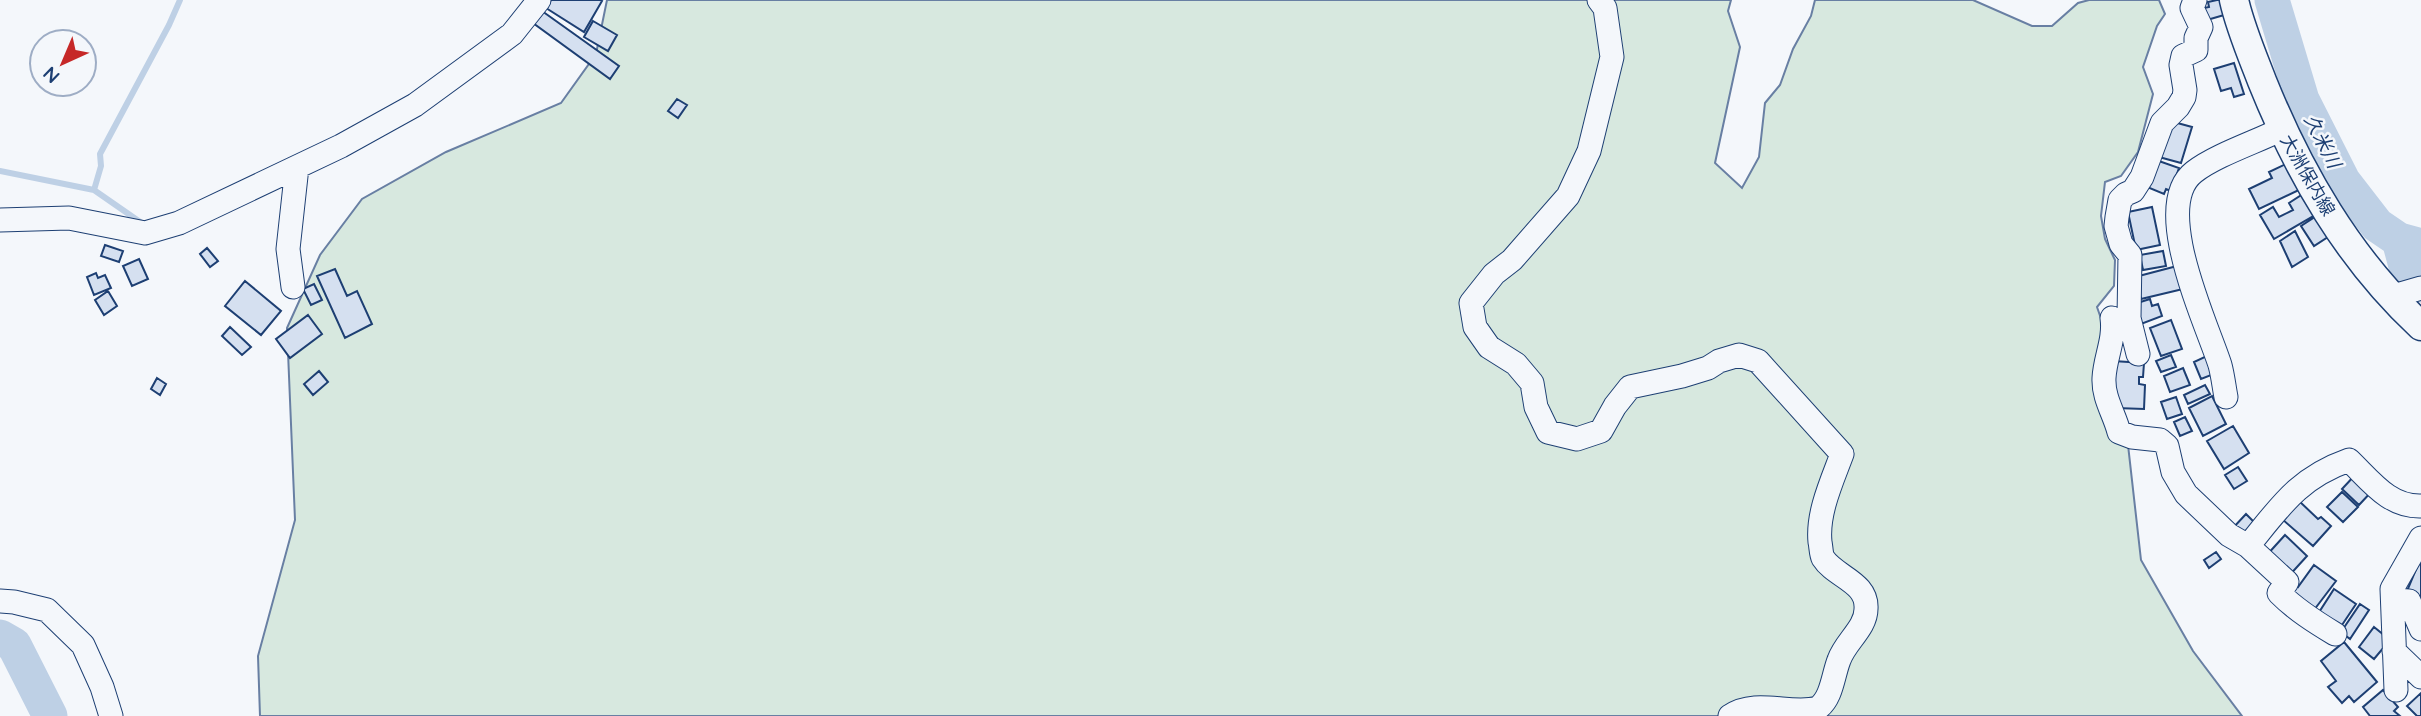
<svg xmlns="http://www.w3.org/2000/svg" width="2421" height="716" viewBox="0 0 2421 716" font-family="Quicksand,'Noto Sans JP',sans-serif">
	<rect width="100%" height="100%" fill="#f4f7fb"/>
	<path fill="#d7e8df" stroke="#687fa3" stroke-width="2" d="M607 0H1731L1728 11 1740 47 1715 163 1742 188 1759 157 1765 103 1780 85 1793 49 1811 16 1815 0H1973L2032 26H2052L2078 3 2089 0H2159L2165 14 2157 26 2143 67 2153 94 2138 152 2121 176 2105 182 2101 216 2105 239 2115 260 2114 286 2097 307 2105 330 2128 445 2141 560 2193 651 2242 716H260L258 656 295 520 287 328 320 255 362 199 446 152 561 103 596 54Z"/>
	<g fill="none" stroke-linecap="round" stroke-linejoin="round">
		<path stroke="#bed0e5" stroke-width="6" d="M0 171 94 190 143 224
			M94 190 101 166 100 154 169 25 180 0"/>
		<path stroke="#bed0e5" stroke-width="35" d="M2272 0 2302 100 2343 181 2377 225 2399 240 2421 246
			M2399 240 2406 266 2421 285
			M0 637 14 645 50 716"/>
	</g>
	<path fill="#d5e0f0" stroke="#1d3f73" stroke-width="2" d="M551 0H600L602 1 584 32 546 8Z
		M2217 0H2227L2231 13 2207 20 2204 8 2209 7 2208 2Z
		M542 11 619 66 610 79 533 23Z
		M593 21 617 35 608 51 584 37Z
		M2234 63 2244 94 2234 97 2231 88 2221 91 2214 69Z
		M677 99 687 105 678 118 668 111Z
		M2170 121 2192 127 2181 163 2159 157Z
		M2156 160 2179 168 2171 191 2166 189 2164 194 2147 187Z
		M2288 163 2301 189 2259 209 2249 189 2272 178 2269 172Z
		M2303 194 2315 215 2274 239 2260 215 2273 207 2279 217 2293 210 2289 203Z
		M2152 207 2160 245 2136 250 2128 212Z
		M2318 215 2331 235 2314 246 2301 226Z
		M2295 231 2308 257 2292 267 2280 241Z
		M105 245 123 251 119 262 101 256Z
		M207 248 218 261 210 267 200 254Z
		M2163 251 2166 266 2143 270 2140 255Z
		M139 259 148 279 132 286 123 266Z
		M2177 266 2183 289 2141 299 2135 277Z
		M335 269 347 296 357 291 372 324 345 338 317 276Z
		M96 273 98 278 105 275 111 288 94 295 87 277Z
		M245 281 281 311 261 335 225 306Z
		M314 284 322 300 311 305 303 289Z
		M108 291 117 306 104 315 95 300Z
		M2150 299 2152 306 2158 304 2162 316 2141 324 2134 304Z
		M308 315 322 334 290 358 276 339Z
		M2171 320 2182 349 2161 356 2150 328Z
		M230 327 251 347 242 355 222 336Z
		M2211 354 2219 372 2201 379 2194 362Z
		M2171 355 2176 367 2161 372 2156 361Z
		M2113 361 2144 363 2143 377H2139V384L2145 385 2144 409 2116 408Z
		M2183 368 2190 385 2170 392 2164 376Z
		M319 371 328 382 313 395 304 384Z
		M157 378 166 384 160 395 151 389Z
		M2205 385 2210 394 2188 404 2184 395Z
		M2212 396 2226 424 2203 436 2189 408Z
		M2176 397 2182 414 2167 419 2161 402Z
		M2185 417 2192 431 2180 436 2174 422Z
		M2233 426 2249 453 2224 469 2207 441Z
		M2238 467 2247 481 2234 489 2225 475Z
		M2356 474 2373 490 2359 505 2342 489Z
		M2342 492 2358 507 2343 522 2327 507Z
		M2298 500 2318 519 2321 517 2331 526 2313 546 2282 519Z
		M2246 514 2256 524 2242 539 2232 529Z
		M2285 535 2307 556 2287 578 2265 557Z
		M2216 552 2221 559 2209 568 2204 560Z
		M2419 562 2421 563V597L2407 591Z
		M2314 565 2336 581 2314 610 2286 594 2293 583 2298 587Z
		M2334 589 2356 604 2338 631 2316 617Z
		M2360 604 2369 610 2350 639 2341 632Z
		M2374 627 2390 640 2374 659 2359 647Z
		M2344 642 2377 682 2354 702 2349 696 2342 703 2328 687 2336 681 2321 661Z
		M2383 690 2398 707 2394 711 2400 716H2370L2363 707Z
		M2421 693V716H2417L2407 706Z"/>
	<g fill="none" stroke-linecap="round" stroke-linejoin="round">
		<defs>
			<path id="minor" d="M1599 0 1605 8 1612 57 1589 151 1568 196 1512 260 1494 274 1471 303 1475 327 1489 347 1516 364 1532 383 1536 407 1548 432 1577 439 1601 431 1615 406 1630 387 1682 376 1708 368 1719 361 1739 355 1758 361 1842 454C1832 481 1817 513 1820 542 1821 546 1821 554 1823 558 1835 577 1868 582 1866 609 1866 628 1845 642 1839 660 1833 675 1832 698 1818 708 1792 716 1756 698 1730 716
				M0 220 69 218 145 233 179 223 341 146 415 105 512 34 539 0
				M293 287 288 249 297 167
				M2390 297 2421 288
				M2112 318C2115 340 2105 357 2104 378 2103 398 2114 413 2119 432L2132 437 2160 440 2167 446 2173 472 2186 494 2229 535 2248 546 2287 582 2279 593C2296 610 2315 622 2335 634
				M2138 354 2129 318 2130 255 2121 244 2116 226 2117 217 2120 200 2126 194 2133 191 2142 177 2162 123 2178 107 2184 97 2185 90 2181 65 2183 56 2196 50V38L2201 27 2192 8 2195 0
				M2226 397C2224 387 2223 376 2220 365 2207 324 2150 206 2194 172 2216 155 2256 142 2282 129
				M2248 546C2280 507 2298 478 2349 460 2371 481 2389 507 2421 506
				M2394 600 2409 601 2421 629
				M0 601 14 602 47 610 83 645 102 687 111 716
				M2394 651 2421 677
				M2396 690 2392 589 2421 538"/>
			<path id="major" d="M2234 0C2240 27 2252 55 2262 81 2299 173 2348 258 2421 326"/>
		</defs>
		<use href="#minor" stroke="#1d3f73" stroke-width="25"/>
		<use href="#major" stroke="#1d3f73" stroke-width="31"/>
		<use href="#minor" stroke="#f4f7fb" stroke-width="23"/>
		<use href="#major" stroke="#f4f7fb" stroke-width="28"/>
	</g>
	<g text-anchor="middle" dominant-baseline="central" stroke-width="5" stroke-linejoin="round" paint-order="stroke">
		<g font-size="18" fill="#1d3f73" stroke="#f4f7fb">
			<text transform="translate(2308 175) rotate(60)">大洲保内線</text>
		</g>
		<g font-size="19" font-style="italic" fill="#1d3f73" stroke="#f4f7fb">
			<text transform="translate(2323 141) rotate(63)">久米川</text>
		</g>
	</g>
	<g transform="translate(63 63) rotate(224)"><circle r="33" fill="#f4f7fb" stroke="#9eadc5" stroke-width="2"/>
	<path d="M0-5L12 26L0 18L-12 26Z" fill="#c62828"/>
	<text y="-10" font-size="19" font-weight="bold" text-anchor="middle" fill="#1d3f73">N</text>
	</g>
</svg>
